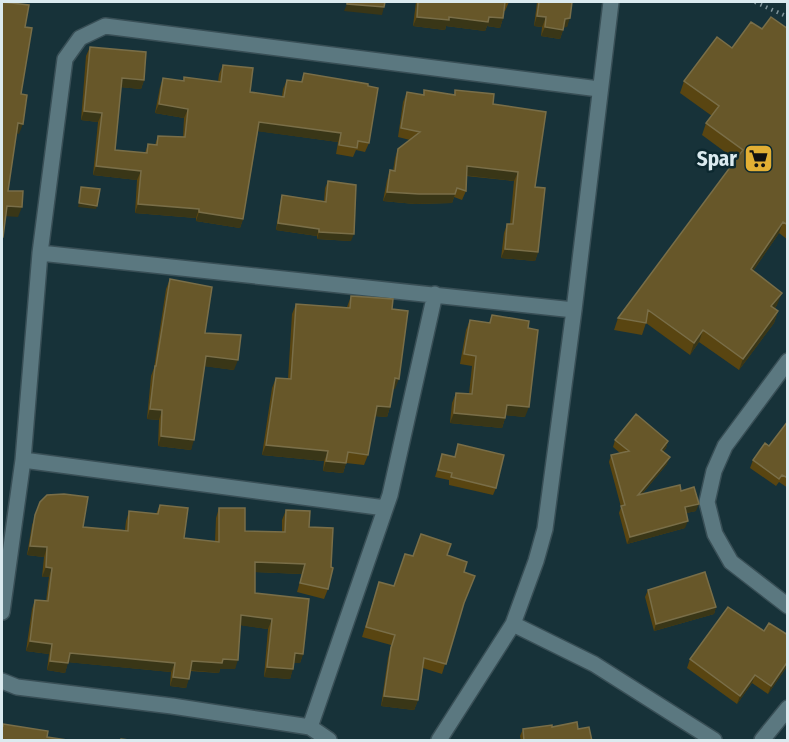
<svg xmlns="http://www.w3.org/2000/svg" width="789" height="742" viewBox="0 0 789 742" font-family="'Fira Sans Condensed',sans-serif">
	<rect width="100%" height="100%" fill="#173239"/>
	<g fill="none" stroke-linecap="round" stroke-linejoin="round">
		<defs>
			<path id="street" d="M40 253 574 310
				M788 361 725 446 714 471 707 502 715 534 731 562 788 606
				M23 460 385 508
				M2 612 23 460 40 253 65 59 80 38 105 26 599 89
				M513 624 594 664 714 740
				M2 681 17 687 172 706 310 727 329 740
				M310 727 390 495 435 294
				M439 740 513 624 536 561 545 529 574 310 611 2
				M762 740 788 708"/>
		</defs>
		<use href="#street" stroke="#394f56" stroke-width="18"/>
		<path stroke="#81959b" stroke-width="4" stroke-dasharray="1.5 4.5" stroke-linecap="butt" d="M755 2 788 17"/>
		<use href="#street" stroke="#5b7880" stroke-width="15"/>
	</g>
	<path fill="#594511" d="M416 2H509L505 11H504L503 18 500 28 487 26 485 31 446 26 445 30 413 26Z
		M537 2H572L567 27H564L560 39 541 36 542 27 534 26Z
		M762 29H788V240L779 233 753 271 777 305 775 308 778 311 774 323 739 370 699 342 690 355 646 323 642 335 614 330 618 318 736 160 702 135 706 123 712 116 680 93 684 81 732 48Z
		M90 47 144 80 141 89 121 87 115 150 145 153 148 144 155 145 158 136 183 137 184 118 155 113 160 87 163 78 183 81 184 77 218 82 219 74 223 65 250 92 282 96 283 89 287 80 301 82 304 73 369 143 365 152 356 150 353 157 336 154 338 142 258 131 243 219 240 228 196 221V218L135 213 137 180 93 175 98 122 81 120 86 56Z
		M424 90 454 95 455 90 493 104 535 187 538 252 535 261 501 258 504 233 507 224H510L514 181 466 176V191L462 200 454 197 452 203 415 204 383 201 387 180 390 170 393 171 395 158 398 149 410 140 398 137 403 102 407 92 423 95Z
		M328 181 351 241 317 239V236L276 230 280 203 282 195 324 201 325 188Z
		M170 279 205 333 234 370 205 366 191 450 158 446 159 420 147 419 151 376 154 368 166 289Z
		M351 296 392 309 395 389 393 388 390 407 387 417 375 416 368 455 364 465 346 463 343 473 323 471 324 461 262 455 272 388 276 378 288 379 292 314 296 304 347 307Z
		M492 315 528 328 525 417 506 415 502 428 450 423 452 403 456 393 469 394 472 366 460 364 466 330 470 320 489 323Z
		M788 421V488L779 482 776 486 750 468 753 460 769 446Z
		M615 440 668 441 666 448 663 452 667 464 642 494 681 491 696 511 686 513 685 528 627 544 619 513 621 507 609 462 611 455 620 453 613 447Z
		M458 444 496 488 493 495 449 485V480L435 477 442 454 455 457Z
		M40 502 83 527 125 530 126 521 129 511 156 514 160 505 184 538 215 542 216 518 219 508 245 531 282 532V520L286 510 309 527 328 589 324 599 297 592 302 574 255 572V593L303 654 300 663H294L290 679 264 677 268 629 241 625 235 669H220L219 673 190 671 186 688 170 686 171 672 68 662 65 673 47 670 49 654 26 651 32 609 35 600 46 601 49 577H42L44 557 27 555 32 525Z
		M447 555 464 572 463 606 442 674 423 668 418 700 414 710 381 706 388 658 391 645 362 637 379 582 394 586 413 556Z
		M648 590 716 607 714 614 654 631 645 597Z
		M690 659 788 665 768 694 752 683 737 704 687 668Z
		M552 727 578 729 592 741H521L520 736 523 729Z"/>
	<path fill="#393617" d="M347 4 384 7 382 15 344 11Z
		M537 16 546 17 542 27 534 26Z
		M417 17H489L503 18 500 28 487 26 485 31 446 26 445 30 413 26Z
		M570 18 567 27 562 28 565 19Z
		M545 27 563 30 560 39 541 36Z
		M122 78 144 80 141 89 118 87Z
		M159 104 188 109 184 118 155 113Z
		M84 111 102 113 98 122 81 120Z
		M259 122 341 133 338 142 256 131Z
		M18 123 23 124 19 134 15 133Z
		M96 166 141 171 137 180 93 175Z
		M467 166 518 172 514 181 463 175Z
		M387 192 455 194 452 203 415 204 383 201Z
		M79 203 97 206 96 209 78 207Z
		M138 204 199 209 196 218 135 213Z
		M7 206 22 207 18 217 4 216Z
		M199 212 243 219 240 228 196 221Z
		M783 222 779 233 746 281 751 269Z
		M278 223 319 229 317 236 276 230Z
		M319 232 354 234 351 241 317 239Z
		M505 249 538 252 535 261 501 258Z
		M782 293 777 305 767 318 771 306Z
		M778 311 774 323 739 370 743 359Z
		M703 330 699 342 690 355 694 343Z
		M206 356 238 360 234 370 202 366Z
		M395 378 399 379 395 389 391 388Z
		M507 405 529 407 525 417 503 415Z
		M377 406 390 407 387 417 373 416Z
		M150 409 162 410 159 420 147 419Z
		M454 413 505 418 502 428 450 423Z
		M161 436 194 440 191 450 158 446Z
		M668 441 666 448 658 457 661 450Z
		M266 445 328 451 324 461 262 455Z
		M670 457 667 464 635 502 638 495Z
		M326 461 346 463 343 473 323 471Z
		M699 504 696 511 682 514 685 507Z
		M688 521 685 528 627 544 630 537Z
		M30 546 47 547 44 557 27 555Z
		M255 562 305 564 302 574 252 572Z
		M46 567 52 568 49 577H42Z
		M716 607 714 614 654 631 656 624Z
		M241 615 272 619 268 629 238 625Z
		M30 641 52 644 49 654 26 651Z
		M70 653 175 663 171 672 66 662Z
		M295 653 303 654 300 663H292Z
		M223 659 238 660 235 669H220L219 673 188 670 192 661Z
		M50 661 68 663 65 673 47 670Z
		M788 661V665L768 694 771 686Z
		M267 667 293 669 290 679 264 677Z
		M755 675 752 683 737 704 740 696Z
		M173 677 189 679 186 688 170 686Z
		M384 696 418 700 414 710 381 706Z"/>
	<path fill="#675729" stroke="#796e48" stroke-width="1.5" d="M2 2 29 5 25 27 32 28 21 94 27 95 23 124 18 123 8 191H23L22 207 7 206 3 237H2Z
		M347 2H385L384 7 347 4Z
		M418 2H505L503 18 489 17 488 22 449 17V20L417 17Z
		M539 2H572L570 18 565 19 563 30 545 27 546 17 537 16Z
		M771 17 788 29V225L783 222 751 269 782 293 771 306 778 311 743 359 703 330 694 343 648 310 646 323 618 318 743 150 706 123 719 106 684 81 717 37 732 48 751 22 762 29Z
		M90 47 146 52 144 80 122 78 115 150 147 153 148 144 157 145 158 136 185 137 188 109 159 104 163 78 184 81V77L221 82 223 65 253 68 250 92 284 97 287 80 302 82 304 73 368 84V86L378 88 369 143 358 141 357 148 339 145 341 133 259 122 243 219 199 212V209L138 204 141 171 96 166 102 113 84 111Z
		M424 90 455 95V90L494 94 493 104 546 112 535 187 545 188 538 252 505 249 507 224H513L518 172 467 166 466 191 457 188 455 194H419L387 192 390 170 395 171 398 149 420 132 401 128 407 92 424 95Z
		M328 181 356 185 354 234 319 232V229L278 223 282 195 326 202Z
		M81 187 100 189 97 206 79 203Z
		M170 279 212 287 205 333 241 335 238 360 206 356 194 440 161 436 162 410 150 409 155 366H156Z
		M351 296 393 299 392 309 408 311 399 379 395 378 390 407 377 406 368 455 348 452 346 463 326 461 328 451 266 445 276 378 291 379 296 304 350 308Z
		M492 315 529 321 528 328 538 330 529 407 507 405 505 418 454 413 456 393 472 394 476 356 464 354 470 320 490 323Z
		M636 414 668 441 661 450 670 457 638 495 680 485 681 491 694 487 699 504 685 507 688 521 630 537 621 506 625 505 611 455 629 451 615 440Z
		M788 421V478L782 475 779 479 753 460 765 443 769 446Z
		M458 444 504 455 496 488 451 477 452 473 438 470 442 454 455 457Z
		M64 494 88 497 83 527 128 531 129 511 158 514 160 505 188 508 184 538 219 542V508H245V531L285 532 286 510 310 511 309 527 333 528 331 567 333 568 328 589 300 583 305 564 255 562V593L309 599 303 654 295 653 293 669 267 667 272 619 241 615 238 660 223 659 222 663 192 661 189 679 173 677 175 663 70 653 68 663 50 661 52 644 30 641 35 600 48 601 52 568 46 567 47 547 30 546 35 515 40 502 47 495Z
		M421 534 451 544 447 555 467 562 464 572 475 576 464 603 446 664 424 658 418 700 384 696 391 648 395 635 366 627 379 582 394 586 405 554 413 556Z
		M705 572 716 607 656 624 648 590Z
		M728 607 764 631 769 623 788 635V661L771 686 755 675 740 696 690 659Z
		M577 722 578 729 589 727 592 741H524L523 729 552 725V727Z
		M3 724 48 731 47 737 74 741H2V726H3Z
		M121 739 137 741H121Z"/>
	<defs>
		<symbol id="supermarket-square" viewBox="-11 -11 22 22"><rect x="-9" y="-9" width="18" height="18" rx="4" fill="#e2af34" stroke="#0c282f"/><path d="M-6-5.5h2.5l.6 2H6L4.5 2H-2.5L-4.4-4H-6ZM-1.5 3.2a1.3 1.3 0 1 0 .1 0ZM3 3.2a1.3 1.3 0 1 0 .1 0Z" fill="#111"/></symbol>
	</defs>
	<g fill-rule="evenodd">
		<use href="#supermarket-square" x="742" y="142" width="33" height="33"/>
	</g>
	<g text-anchor="middle" dominant-baseline="central" stroke-width="5" stroke-linejoin="round" paint-order="stroke">
		<g font-size="21" font-weight="bold" fill="#dbeaef" stroke="#0c282f" text-anchor="end">
			<text x="737" y="159">Spar</text>
		</g>
	</g>
	<rect width="789" height="742" fill="none" stroke="#dbeaef" stroke-width="6"/>
</svg>
